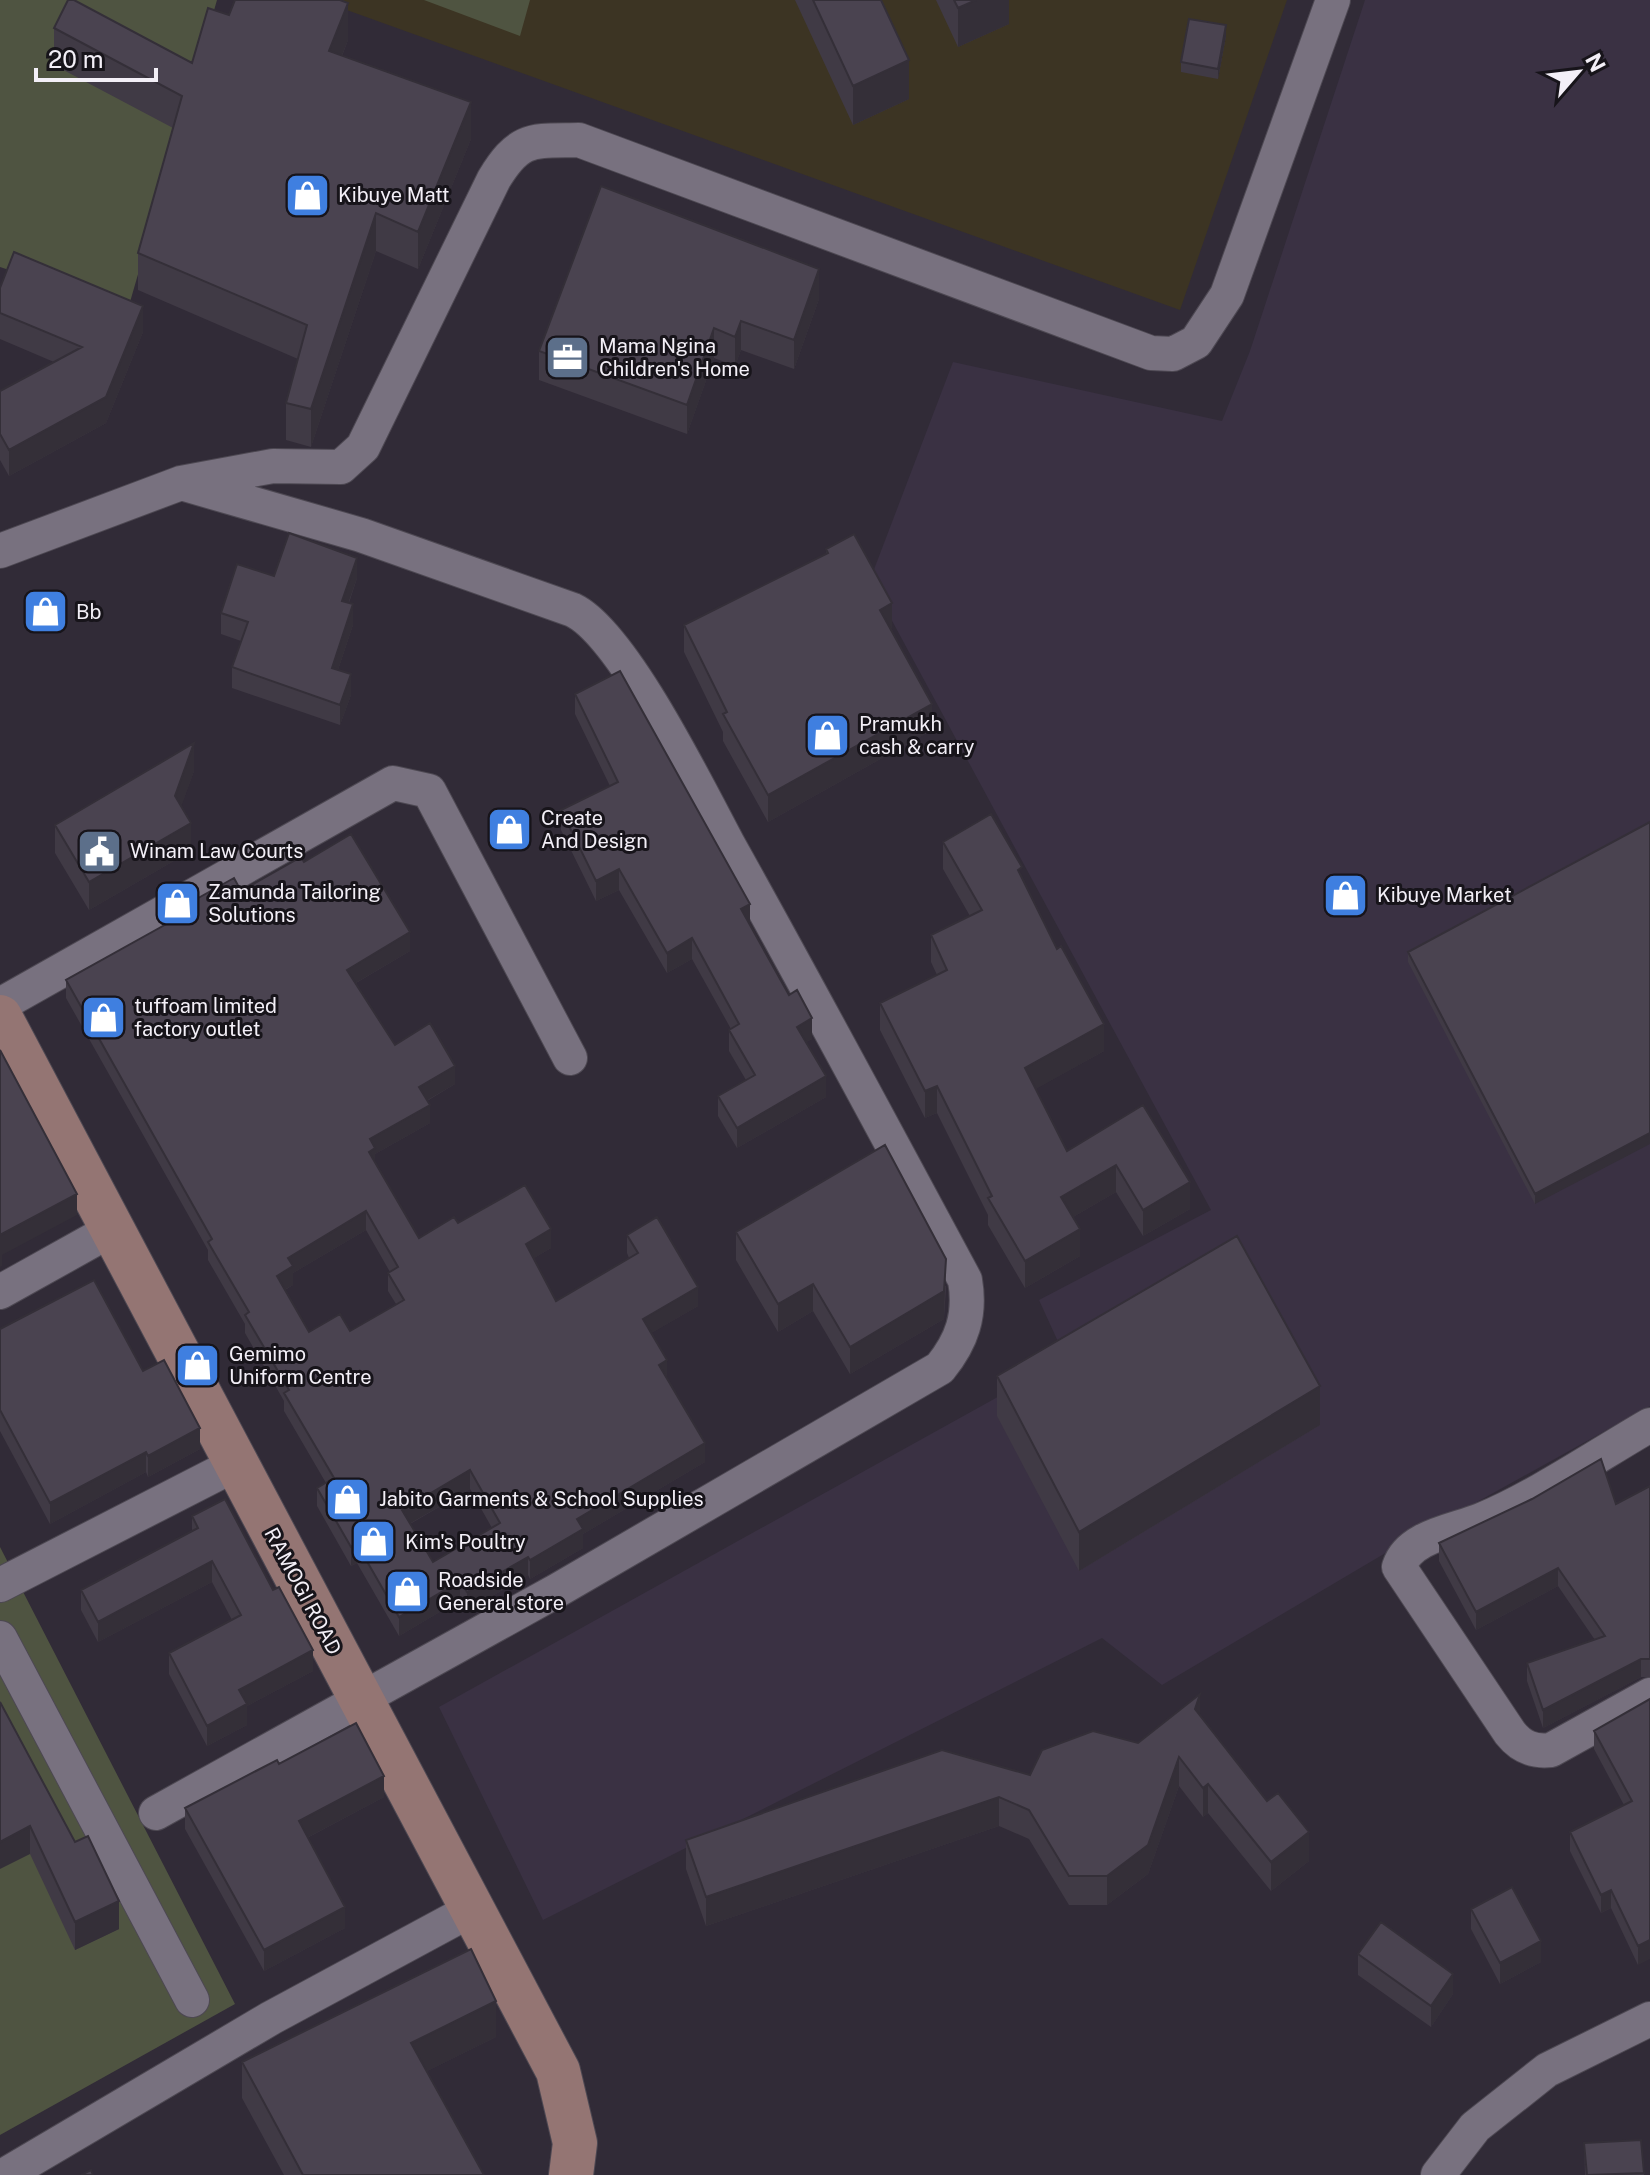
<svg xmlns="http://www.w3.org/2000/svg" width="1650" height="2175" viewBox="0 0 1650 2175" font-family="'Public Sans',sans-serif">
	<rect width="100%" height="100%" fill="#312b37"/>
	<path fill="#3a3143" d="M1365 0H1650V1406L1394 1548 1162 1685 1102 1638 543 1920 439 1707 1066 1359 1039 1300 1211 1210 870 580 953 362 1222 421 1250 351Z"/>
	<path fill="#3c3423" d="M319 0H1287L1180 310Z"/>
	<path fill="#4f5441" d="M0 0H217L128 309 0 267Z
		M424 0H530L520 36Z
		M0 1547 235 2004 0 2135Z"/>
	<g fill="none" stroke-linecap="round" stroke-linejoin="round">
		<defs>
			<path id="street" d="M0 551 181 483 273 466 341 467 363 447 494 179C520 136 533 141 579 140L1151 353 1173 354 1196 342 1227 295 1333 0
				M0 1005 393 783 429 791 570 1058
				M0 1292 111 1230
				M1650 1425C1598 1455 1535 1498 1481 1520 1454 1531 1409 1536 1399 1567L1510 1733C1521 1747 1533 1752 1551 1750L1650 1695
				M0 1585 236 1464
				M0 1638 192 2000
				M156 1813 558 1590 940 1368C962 1341 971 1315 965 1280 887 1135 809 989 728 844 699 790 623 634 573 610L361 535 181 483
				M5 2175 271 2018 473 1909
				M1438 2175 1475 2127 1547 2070 1650 2019"/>
			<path id="secondary" d="M0 1017 558 2071 575 2143 571 2175"/>
		</defs>
		<use href="#street" stroke="#4d4852" stroke-width="36"/>
		<use href="#secondary" stroke="#4d4852" stroke-width="46"/>
		<use href="#street" stroke="#78717f" stroke-width="34"/>
		<use href="#secondary" stroke="#947573" stroke-width="44"/>
	</g>
	<path fill="#403a45" fill-rule="evenodd" d="M795 0H881L909 99 853 125Z
		M936 0H1009V24L958 47Z
		M229 15 348 40 342 56 471 139 418 269 376 251 311 447 286 440V403L298 359 138 290V253L173 128 54 65V28L192 63Z
		M1226 36 1218 79 1181 72V62Z
		M0 288 143 332 106 423 9 476 0 460V391L54 362 0 339Z
		M819 299 794 369 741 350 735 366 714 358 687 434 539 380V351Z
		M826 549 892 630 932 730 768 822 723 741V732L684 652V625L826 555Z
		M274 576 357 578 349 603 353 625 338 670 351 695 340 725 232 688V667L241 641 221 634V613Z
		M575 694 750 925 812 1039 806 1042 826 1097 737 1148 718 1116V1096L746 1080 729 1051V1030L731 1029 692 959 667 973 619 890 596 901 561 830V810L610 786 575 714Z
		M194 771 181 806 191 851 89 910 55 853V825Z
		M1650 822 1535 1204 1408 962V952Z
		M943 842 1022 878 1104 1051 1035 1089 1067 1151 1143 1105 1190 1209 1143 1236 1116 1192 1073 1217 1080 1256 1025 1288 988 1225V1215L937 1113 925 1118 880 1030V1003L937 975 931 962V935L970 916 943 869Z
		M304 862 410 951 356 983 395 1045 455 1084 427 1101 430 1123 375 1154V1162L419 1238 458 1223 551 1248 534 1258 556 1301 629 1258 627 1253V1235L698 1306 651 1333 667 1378 705 1462 583 1534V1548L530 1579 528 1575 467 1611 460 1600 399 1636 357 1563 351 1566 317 1506V1488L326 1483 284 1411V1401L245 1333V1324L208 1260V1250L66 998V980L184 914V906L241 891ZM366 1230 390 1272 388 1273V1291L396 1304 350 1331 309 1332 285 1290 293 1285V1273ZM470 1489 492 1528 433 1562 410 1524Z
		M736 1232 946 1286 944 1319 850 1374 813 1311 778 1332 736 1260Z
		M0 1329 143 1371 200 1449 148 1477 146 1472 50 1524 0 1431Z
		M997 1376 1320 1425 1079 1571 997 1416Z
		M1650 1486V1677H1641L1543 1728 1527 1681V1663L1595 1640 1558 1586 1476 1630 1439 1561V1543L1616 1504Z
		M192 1516 313 1671 247 1706V1725L207 1746 169 1674V1653L232 1620 212 1582 98 1642 81 1610V1590L192 1531Z
		M1650 1699 1638 1965 1611 1908 1601 1913 1570 1851V1832L1624 1805 1594 1749V1731Z
		M0 1702 119 1929 75 1950 30 1854Z
		M1200 1716 1309 1861 1271 1891 1208 1813 1203 1817 1179 1786 1148 1874 1107 1905H1069L1029 1839 999 1826 706 1926 686 1869V1840L1030 1775 1138 1743Z
		M279 1764 384 1797 307 1838 345 1928 264 1971 185 1829V1808Z
		M1471 1909 1541 1962 1500 1984 1471 1929Z
		M1358 1954 1453 1994 1431 2027 1358 1975Z
		M496 2037 427 2071 484 2175H284L242 2098V2062Z
		M1641 2140 1644 2175H1585L1584 2143Z"/>
	<path fill="#342f38" d="M976 0H1009V24L958 47V8Z
		M348 3V40L329 88V51Z
		M1226 25V36L1218 79V69Z
		M909 60V99L853 125V86Z
		M471 102V139L418 269V232Z
		M376 213V251L311 447V409Z
		M819 269V299L794 369V340Z
		M143 306V332L106 423 9 476V450Z
		M741 321V350L735 366V337Z
		M714 328V358L687 434V405Z
		M357 558V578L342 621V601Z
		M892 603V630L880 610Z
		M353 604V625L332 688V668Z
		M351 674V695L340 725V705Z
		M932 704V730L768 822V795Z
		M194 743V771L175 824V796Z
		M191 823V851L89 910V882Z
		M619 869V890L596 901V881Z
		M750 904V925L741 909Z
		M410 932V951L347 988V970Z
		M692 938V959L667 973V953Z
		M812 1018V1039L797 1047V1027Z
		M1104 1024V1051L1025 1095V1068Z
		M455 1066V1084L419 1105V1087Z
		M826 1076V1097L737 1148V1128Z
		M937 1086V1113L925 1118V1091Z
		M430 1105V1123L375 1154V1167L369 1170 370 1139Z
		M1650 1133V1144L1535 1204V1194Z
		M1116 1165V1192L1061 1224V1197Z
		M1190 1182V1209L1143 1236V1210Z
		M77 1194V1215L2 1255V1266L0 1267V1235Z
		M366 1211V1230L293 1273V1285L277 1294V1276L288 1258Z
		M551 1229V1248L526 1263V1244Z
		M1080 1229V1256L1025 1288V1261Z
		M946 1259 944 1319 850 1374V1347Z
		M813 1284V1311L778 1332V1304Z
		M698 1287V1306L643 1338V1319Z
		M667 1360V1379L659 1365Z
		M1320 1386V1425L1079 1571V1532Z
		M200 1428V1449L148 1477V1456Z
		M705 1443V1462L583 1534V1548L530 1579V1560L577 1519Z
		M146 1452V1472L50 1524V1503Z
		M470 1470V1489L402 1528V1510Z
		M357 1544V1563L351 1566V1547Z
		M528 1557V1575L467 1611V1592Z
		M212 1561V1582L98 1642V1622Z
		M1558 1568V1586L1476 1630V1612Z
		M460 1581V1600L399 1636V1617Z
		M313 1650V1671L247 1706V1725L207 1746V1726L239 1690Z
		M1641 1659V1677L1543 1728V1710Z
		M1200 1694V1723L1195 1709Z
		M1179 1757V1786L1148 1874 1107 1905V1876Z
		M384 1776V1797L299 1842V1821Z
		M1208 1784V1813L1203 1817V1788Z
		M999 1797V1826L706 1926V1897Z
		M30 1826V1854L0 1869V1842Z
		M1309 1832V1861L1271 1891V1862Z
		M1611 1890V1908L1601 1913V1895Z
		M119 1901V1929L75 1950V1922Z
		M345 1907V1928L264 1971V1950Z
		M1650 1940V1959L1638 1965V1946Z
		M1541 1941V1962L1500 1984V1963Z
		M1453 1974V1994L1431 2027V2006Z
		M496 2001V2037L411 2079V2043Z"/>
	<path fill="#4a4350" stroke="#342f38" stroke-width="2" fill-rule="evenodd" d="M68 0H74L192 63 208 8 229 15 235 0H340L348 3 329 51 471 102 418 232 376 213 311 409 286 403 307 325 138 253 182 96 54 28Z
		M813 0H881L909 60 853 86Z
		M954 0H976L958 8Z
		M1189 19 1226 25 1218 69 1181 62Z
		M601 186 819 269 794 340 741 321 735 337 714 328 687 405 539 351Z
		M14 252 143 306 106 397 9 450 0 434V391L82 347 0 313V288Z
		M289 533 357 558 342 601 353 604 332 668 351 674 340 705 232 667 248 622 221 613 237 564 274 576Z
		M854 534 892 603 880 610 932 704 768 795 723 714 727 712 684 625 828 553 826 549Z
		M620 671 750 904 741 909 789 995 797 990 812 1018 797 1027 826 1076 737 1128 718 1096 755 1075 729 1030 739 1024 692 938 667 953 619 869 596 881 561 810 618 782 575 694Z
		M194 743 175 796 191 823 89 882 55 825Z
		M991 814 1022 867 1018 870 1057 949 1061 946 1104 1024 1025 1068 1067 1151 1143 1105 1190 1182 1143 1210 1116 1165 1061 1197 1080 1229 1025 1261 988 1198 992 1196 937 1086 925 1091 880 1003 947 970 931 935 982 910 943 842Z
		M1650 822V1133L1535 1194 1408 952Z
		M351 834 410 932 347 970 395 1045 430 1023 455 1066 419 1087 430 1105 370 1139 375 1148 369 1152 419 1238 454 1217 458 1223 525 1185 551 1229 526 1244 556 1301 638 1253 627 1235 657 1217 698 1287 643 1319 667 1360 659 1365 705 1443 577 1519 583 1529 530 1560 528 1557 467 1592 460 1581 399 1617 357 1544 351 1547 317 1488 334 1478 284 1393 289 1390 245 1315 249 1312 208 1242 212 1239 66 980 188 912 184 906 234 878 241 891 301 857 304 862ZM366 1211 398 1267 388 1273 404 1300 350 1331 340 1314 309 1332 277 1276 293 1266 288 1258ZM470 1470 500 1523 433 1562 402 1510Z
		M0 1050 77 1194 0 1235Z
		M885 1145 946 1259 944 1291 850 1347 813 1284 778 1304 736 1232Z
		M1237 1236 1320 1386 1079 1532 997 1376Z
		M94 1280 143 1371 164 1360 200 1428 148 1456 146 1452 50 1503 0 1410V1329Z
		M1601 1459 1616 1504 1650 1486V1659H1641L1543 1710 1527 1663 1605 1636 1558 1568 1476 1612 1439 1543 1532 1499Z
		M225 1499 273 1590 279 1587 313 1650 239 1690 247 1704 207 1726 169 1653 241 1615 212 1561 98 1622 81 1590 198 1528 192 1516Z
		M1200 1694 1195 1709 1267 1801 1278 1793 1309 1832 1271 1862 1208 1784 1203 1788 1179 1757 1148 1845 1107 1876H1069L1029 1810 999 1797 706 1897 686 1840 942 1750 1030 1775 1042 1750 1093 1731 1138 1743Z
		M1650 1699V1940L1638 1946 1611 1890 1601 1895 1570 1832 1632 1801 1594 1731Z
		M0 1702 75 1842 88 1836 119 1901 75 1922 30 1826 0 1842Z
		M356 1723 384 1776 299 1821 345 1907 264 1950 185 1808 277 1760 279 1764Z
		M1512 1887 1541 1941 1500 1963 1471 1909Z
		M1381 1922 1453 1974 1431 2006 1358 1954Z
		M471 1949 496 2001 411 2043 484 2175H303L242 2062Z
		M1641 2140 1644 2173 1587 2175 1584 2143Z
		M91 2170 93 2175H81Z"/>
	<defs>
		<symbol id="shop-square" viewBox="-11 -11 22 22"><rect x="-9" y="-9" width="18" height="18" rx="4" fill="#3f7fe0" stroke="#17141a"/><path d="M-5-2.5h2.3a2.7 3.5 0 0 1 5.4 0H5L5.5 6h-11ZM-1.5-2.5h3a1.5 2.3 0 0 0-3 0Z" fill="#fff"/></symbol>
		<symbol id="office-square" viewBox="-11 -11 22 22"><rect x="-9" y="-9" width="18" height="18" rx="4" fill="#5c6f8a" stroke="#17141a"/><path d="M-6-3h4V-5.5h4V-3h4V5H-6ZM-1-4.5V-3h2v-1.5ZM-6 0V1H6V0Z" fill="#fff"/></symbol>
		<symbol id="civic-square" viewBox="-11 -11 22 22"><rect x="-9" y="-9" width="18" height="18" rx="4" fill="#5c6f8a" stroke="#17141a"/><path d="M-.6-6.5H3V-4.5H.6V-3L4-1V1h2V6H-6V1h2V-1L-.6-3ZM-1.2 2.5V6h2.4V2.5Z" fill="#fff"/></symbol>
	</defs>
	<g fill-rule="evenodd">
		<use href="#shop-square" x="282" y="170" width="51" height="51"/>
		<use href="#office-square" x="542" y="332" width="51" height="51"/>
		<use href="#shop-square" x="20" y="586" width="51" height="51"/>
		<use href="#shop-square" x="802" y="710" width="51" height="51"/>
		<use href="#shop-square" x="484" y="804" width="51" height="51"/>
		<use href="#civic-square" x="74" y="826" width="51" height="51"/>
		<use href="#shop-square" x="1320" y="870" width="51" height="51"/>
		<use href="#shop-square" x="152" y="878" width="51" height="51"/>
		<use href="#shop-square" x="78" y="992" width="51" height="51"/>
		<use href="#shop-square" x="172" y="1340" width="51" height="51"/>
		<use href="#shop-square" x="322" y="1474" width="51" height="51"/>
		<use href="#shop-square" x="348" y="1516" width="51" height="51"/>
		<use href="#shop-square" x="382" y="1566" width="51" height="51"/>
	</g>
	<g text-anchor="middle" dominant-baseline="central" stroke-width="6" stroke-linejoin="round" paint-order="stroke">
		<g font-size="20" fill="#f3eff7" stroke="#17141a" text-anchor="start">
			<text x="338" y="195">Kibuye Matt</text>
			<text x="599" y="346">Mama Ngina<tspan x="599" dy="23">Children's Home</tspan></text>
			<text x="76" y="612">Bb</text>
			<text x="859" y="724">Pramukh<tspan x="859" dy="23">cash &amp; carry</tspan></text>
			<text x="541" y="818">Create<tspan x="541" dy="23">And Design</tspan></text>
			<text x="130" y="851">Winam Law Courts</text>
			<text x="208" y="892">Zamunda Tailoring<tspan x="208" dy="23">Solutions</tspan></text>
			<text x="1377" y="895">Kibuye Market</text>
			<text x="134" y="1006">tuffoam limited<tspan x="134" dy="23">factory outlet</tspan></text>
			<text x="229" y="1354">Gemimo<tspan x="229" dy="23">Uniform Centre</tspan></text>
			<text x="379" y="1499">Jabito Garments &amp; School Supplies</text>
			<text x="405" y="1542">Kim's Poultry</text>
			<text x="438" y="1580">Roadside<tspan x="438" dy="23">General store</tspan></text>
		</g>
		<g font-size="20" fill="#f3eff7" stroke="#17141a">
			<text transform="translate(303 1591) rotate(62)">RAMOGI ROAD</text>
		</g>
	</g>
	<g transform="translate(1578 72) rotate(62)" stroke="#17141a" stroke-width="6" paint-order="stroke">
	<path d="M0-6L14 30L0 20L-14 30Z" fill="#f3eff7"/>
	<text y="-12" font-size="22" font-weight="bold" text-anchor="middle" fill="#f3eff7">N</text>
	</g>
	<path d="M36 68v12h120v-12" fill="none" stroke="#f3eff7" stroke-width="4"/>
	<text x="48" y="68" font-size="24" fill="#f3eff7" stroke="#17141a" stroke-width="6" paint-order="stroke">20 m</text>
</svg>
